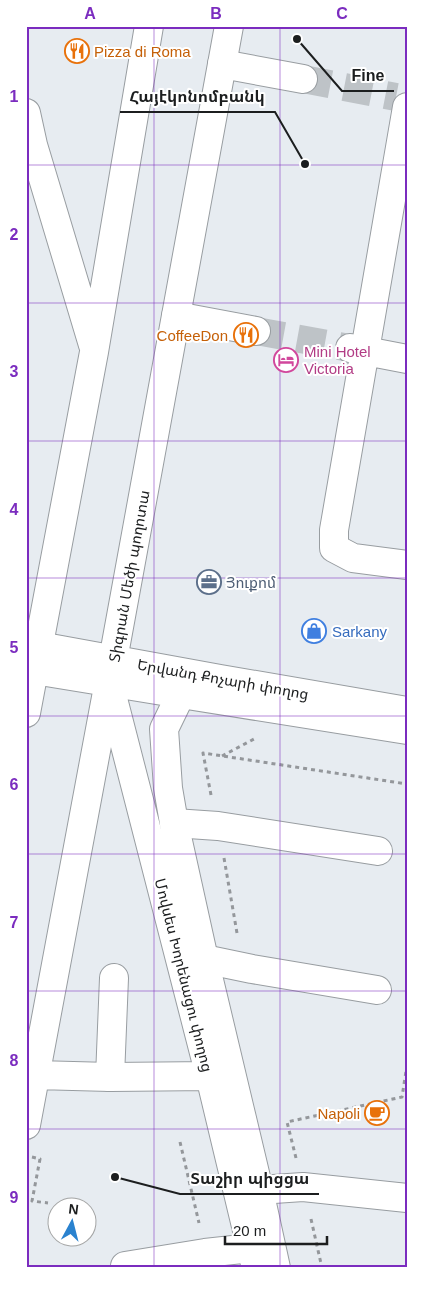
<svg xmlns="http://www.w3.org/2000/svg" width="433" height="1294" viewBox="0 0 433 1294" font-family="Helvetica,'Noto Sans Armenian',sans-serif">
	<rect width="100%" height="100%" fill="#e7ecf1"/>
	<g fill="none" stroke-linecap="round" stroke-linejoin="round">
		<path stroke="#bec3c7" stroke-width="28" stroke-dasharray="28 14" stroke-linecap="butt" d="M303 79 396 97
			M256 331 350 348"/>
		<defs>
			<path id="minor" d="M222 64 303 79
				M407 107 334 530V548L353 558 407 565
				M176 316 256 331
				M350 348 407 359
				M39 646 220 679 407 711
				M181 694 407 730
				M174 823 218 826 378 851
				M204 959 252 969 377 990
				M110 1077 114 978
				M259 1190 303 1187 407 1198
				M125 1268V1266L205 1253 251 1248"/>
			<path id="major" d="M26 113 33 145 93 345
				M34 670 181 694 164 729 168 788 174 823 204 959 259 1190 276 1268
				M111 691 210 1076 256 1268
				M26 713 94 352 149 26
				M36 1075 110 1077 210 1076
				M26 1125 113 660 229 26"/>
		</defs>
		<use href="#minor" stroke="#989da1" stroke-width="30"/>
		<use href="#major" stroke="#989da1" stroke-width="30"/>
		<path stroke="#94979b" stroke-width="3" stroke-dasharray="4 4" stroke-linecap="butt" d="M222 756 254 739
			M211 795 203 753 407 784
			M224 858 237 933
			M180 1142 199 1223
			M32 1157 40 1159 32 1201 48 1203
			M296 1158 287 1122 402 1097 407 1065
			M311 1219 322 1268"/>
		<use href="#minor" stroke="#fff" stroke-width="28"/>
		<use href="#major" stroke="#fff" stroke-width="28"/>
	</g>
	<path fill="none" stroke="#7b2cbf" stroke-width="1" stroke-opacity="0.55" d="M154 26V1268M280 26V1268M26 165H407M26 303H407M26 441H407M26 578H407M26 716H407M26 854H407M26 991H407M26 1129H407"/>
	<defs>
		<symbol id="restaurant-ring" viewBox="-11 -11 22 22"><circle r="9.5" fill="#fff" stroke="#e8710a" stroke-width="1.5"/><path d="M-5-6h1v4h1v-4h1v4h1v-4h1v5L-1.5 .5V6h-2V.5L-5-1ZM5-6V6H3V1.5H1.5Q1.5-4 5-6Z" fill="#e8710a"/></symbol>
		<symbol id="hotel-ring" viewBox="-11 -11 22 22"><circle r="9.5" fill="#fff" stroke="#d1479c" stroke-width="1.5"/><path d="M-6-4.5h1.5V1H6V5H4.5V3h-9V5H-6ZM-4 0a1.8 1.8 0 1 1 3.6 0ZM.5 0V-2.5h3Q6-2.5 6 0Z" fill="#d1479c"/></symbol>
		<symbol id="office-ring" viewBox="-11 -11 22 22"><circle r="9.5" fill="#fff" stroke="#5c6f8a" stroke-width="1.5"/><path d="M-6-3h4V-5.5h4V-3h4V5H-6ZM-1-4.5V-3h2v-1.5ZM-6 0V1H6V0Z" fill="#5c6f8a"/></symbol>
		<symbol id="shop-ring" viewBox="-11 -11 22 22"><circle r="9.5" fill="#fff" stroke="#3f7fe0" stroke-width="1.5"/><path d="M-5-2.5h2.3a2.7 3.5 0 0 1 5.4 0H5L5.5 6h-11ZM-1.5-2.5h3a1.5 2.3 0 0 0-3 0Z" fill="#3f7fe0"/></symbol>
		<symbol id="cafe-ring" viewBox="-11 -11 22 22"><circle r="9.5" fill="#fff" stroke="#e8710a" stroke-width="1.5"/><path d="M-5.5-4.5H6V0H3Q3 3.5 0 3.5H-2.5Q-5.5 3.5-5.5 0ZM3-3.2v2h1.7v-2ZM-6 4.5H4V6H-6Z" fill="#e8710a"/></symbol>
	</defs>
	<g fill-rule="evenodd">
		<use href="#restaurant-ring" x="63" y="37" width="28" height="28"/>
		<use href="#restaurant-ring" x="232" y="321" width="28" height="28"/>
		<use href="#hotel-ring" x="272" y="346" width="28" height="28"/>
		<use href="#office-ring" x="195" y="568" width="28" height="28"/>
		<use href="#shop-ring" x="300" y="617" width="28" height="28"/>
		<use href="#cafe-ring" x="363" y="1099" width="28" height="28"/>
	</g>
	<g text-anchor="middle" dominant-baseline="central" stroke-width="4" stroke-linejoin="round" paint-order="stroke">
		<g font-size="15" fill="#c56008" stroke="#fff" text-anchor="end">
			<text x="94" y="51" text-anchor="start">Pizza di Roma</text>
			<text x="228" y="335">CoffeeDon</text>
			<text x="360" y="1113">Napoli</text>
		</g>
		<g font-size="15" fill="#b23c85" stroke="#fff" text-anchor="start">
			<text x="304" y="351">Mini Hotel<tspan x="304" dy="17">Victoria</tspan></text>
		</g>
		<g font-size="15" fill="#1c1e1f" stroke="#fff">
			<text transform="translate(129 576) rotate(-80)">Տիգրան Մեծի պողոտա</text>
			<text transform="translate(223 679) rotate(10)">Երվանդ Քոչարի փողոց</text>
			<text transform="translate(184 975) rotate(76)">Մովսես Խորենացու փողոց</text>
		</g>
		<g font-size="15" fill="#4e5e75" stroke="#fff" text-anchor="start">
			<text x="226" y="582">Յուքոմ</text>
		</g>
		<g font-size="15" fill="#366cbe" stroke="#fff" text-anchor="start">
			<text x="332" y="631">Sarkany</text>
		</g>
	</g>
	<path fill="none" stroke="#1c1e1f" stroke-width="2" d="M297 39L342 91H394M305 164L275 112H120M115 1177L180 1194H319"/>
	<g fill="#1c1e1f" stroke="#fff" stroke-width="2">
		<circle cx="297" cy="39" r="5"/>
		<circle cx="305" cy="164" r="5"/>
		<circle cx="115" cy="1177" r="5"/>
	</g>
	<g font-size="16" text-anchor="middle" font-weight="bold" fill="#1c1e1f" stroke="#fff" stroke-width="4" stroke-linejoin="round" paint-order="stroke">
		<text x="368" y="81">Fine</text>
		<text x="197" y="102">Հայէկոնոմբանկ</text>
		<text x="250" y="1184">Տաշիր պիցցա</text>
	</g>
	<rect width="433" height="1294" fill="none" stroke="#ffffff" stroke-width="55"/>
	<g transform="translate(72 1222) rotate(7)"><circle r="24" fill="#ffffff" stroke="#a4a5a5"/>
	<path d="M0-4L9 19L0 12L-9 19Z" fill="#2a82cf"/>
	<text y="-8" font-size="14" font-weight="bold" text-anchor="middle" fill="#1c1e1f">N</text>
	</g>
	<path d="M225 1236v8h102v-8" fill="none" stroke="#1c1e1f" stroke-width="2.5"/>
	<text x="233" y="1236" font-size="15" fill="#1c1e1f" stroke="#ffffff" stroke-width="4" paint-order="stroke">20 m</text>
	<rect x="28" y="28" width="378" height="1238" fill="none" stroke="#7b2cbf" stroke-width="2"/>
	<g font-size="16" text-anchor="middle" font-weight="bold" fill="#7b2cbf">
		<text x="90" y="19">A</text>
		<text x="216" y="19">B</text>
		<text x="342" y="19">C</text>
		<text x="14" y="102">1</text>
		<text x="14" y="240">2</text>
		<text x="14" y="377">3</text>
		<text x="14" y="515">4</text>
		<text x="14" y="653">5</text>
		<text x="14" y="790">6</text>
		<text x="14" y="928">7</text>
		<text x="14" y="1066">8</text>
		<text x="14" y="1203">9</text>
	</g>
</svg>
